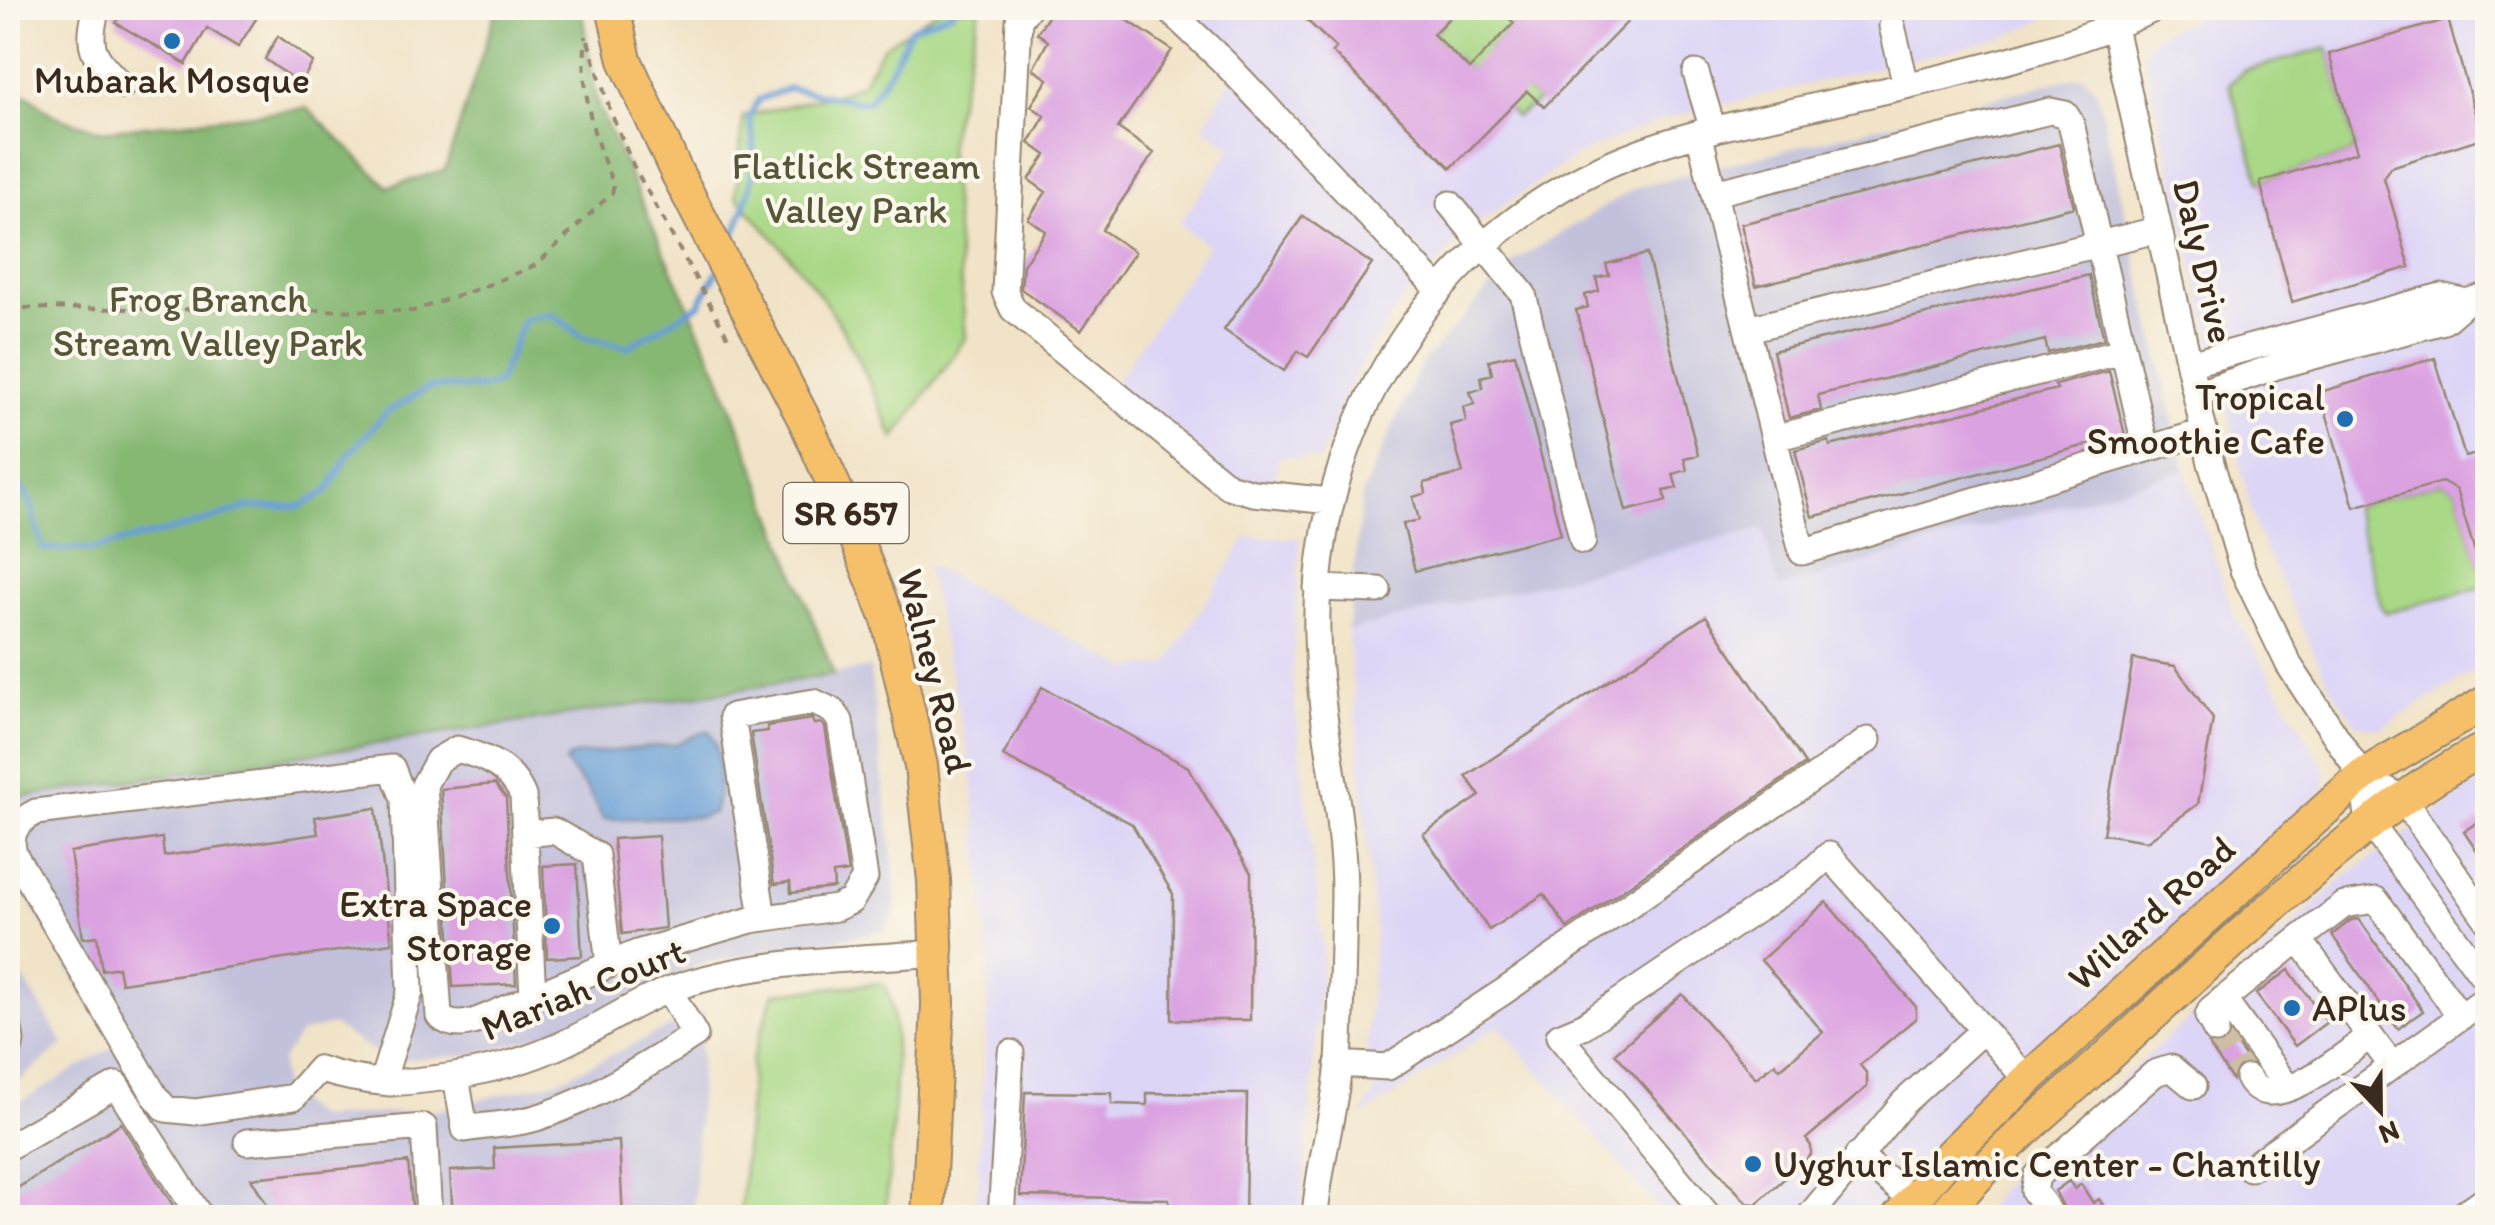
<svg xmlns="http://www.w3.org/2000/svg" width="2495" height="1225" viewBox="0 0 2495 1225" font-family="Itim,sans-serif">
	<rect width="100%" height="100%" fill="#fbf7ec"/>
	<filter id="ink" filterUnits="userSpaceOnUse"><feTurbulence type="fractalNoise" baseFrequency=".01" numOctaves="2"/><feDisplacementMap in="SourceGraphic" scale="20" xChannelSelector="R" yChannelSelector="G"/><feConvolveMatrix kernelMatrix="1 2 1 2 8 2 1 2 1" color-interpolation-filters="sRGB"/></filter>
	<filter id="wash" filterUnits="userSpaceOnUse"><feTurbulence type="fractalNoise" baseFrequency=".0048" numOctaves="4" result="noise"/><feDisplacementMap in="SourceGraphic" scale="40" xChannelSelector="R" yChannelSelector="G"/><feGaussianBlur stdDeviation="2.25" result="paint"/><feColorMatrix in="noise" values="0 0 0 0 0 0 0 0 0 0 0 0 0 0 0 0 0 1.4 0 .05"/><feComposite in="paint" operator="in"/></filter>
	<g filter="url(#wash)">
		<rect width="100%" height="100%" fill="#f1e3c7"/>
		<path fill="#ddd5f6" d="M1177 8H2069L2005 37 1664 119 1578 154 1474 226 1404 298 1354 376 1319 460 1279 456 1271 494 1227 481 1112 387 1208 246 1179 224 1232 148 1204 126 1234 72Z
			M2218 8H2487V664L2379 729 2356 724 2330 686 2256 530 2143 52 2156 35Z
			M2185 470 2233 613 2325 768V789L1933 1150 1879 1217H1666L1498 1026 1360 1118 1377 1090 1364 1084 1375 931 1348 631 1763 529 1778 588Z
			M1247 537 1300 538 1292 675 1323 952 1301 1217H976L989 967 971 766 926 564 1127 668 1166 665Z
			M2487 781V1217L1981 1218 1998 1191 2347 876 2464 792Z"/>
		<path fill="#c2c1dc" d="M2084 75 2097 92 2185 470 1778 588 1763 529 1348 631 1362 494 1422 363 1513 262 1637 187Z
			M870 668 895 878V913L884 931 706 962 551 1033 478 1054 388 1061 332 1025 301 1033 281 1061 283 1091 317 1118 438 1110 557 1081 703 1011 693 1217H8V1109L115 1046 8 864V800Z
			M8 954 64 1044 8 1090Z"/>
		<path fill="#a9d886" stroke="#728152" stroke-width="2.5" d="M941 8H980L948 146 966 338 894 439C878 400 861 361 840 325 811 277 772 237 736 196L743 117 846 91 861 84 883 47Z
			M1459 8H1529L1487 51 1538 101 1516 117 1433 34Z
			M2328 48 2355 147 2350 154 2260 182 2229 84 2243 71Z
			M2442 482 2456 490 2486 586 2386 613 2382 608 2354 507Z
			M882 983C908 1008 888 1176 885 1217H740L752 1060 774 993Z"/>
		<path fill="#86b873" stroke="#607148" stroke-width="2.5" d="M497 8H581L597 103 719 374 834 675 8 799V90L29 96 54 116 102 131 307 108 388 187 445 170Z"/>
		<path fill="#699fd6" stroke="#52647a" stroke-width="2.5" d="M708 730C723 748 721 791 713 813L700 817 603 819 589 792 565 763 568 758 578 755 676 744Z"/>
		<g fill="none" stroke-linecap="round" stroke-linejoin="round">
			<path stroke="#699fd6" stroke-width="6" d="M729 247C747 205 762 164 749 118L758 100 789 88 867 103 887 75 911 28 953 12 955 8
				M8 469 30 501 43 549H93L189 526 249 507H299L327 492 349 454 387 412 430 387 482 388 499 382 524 319 551 314 583 337 628 347 699 305 717 272"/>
		</g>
		<g id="blocks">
			<path fill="#dba2e1" d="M113 8H173L183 14 187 8H263L238 47 207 28 186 64 116 23 118 19 112 15Z
				M1054 8H1109L1172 50 1118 128 1154 153 1102 230 1135 252 1081 331 1021 289 1023 265 1046 231 1028 219 1046 192 1029 180 1046 155 1029 143 1045 116 1031 106 1048 79 1033 69 1048 41 1037 33Z
				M1294 8H1459L1433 34 1469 69 1514 23 1498 8H1641L1544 107 1527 91 1451 168 1332 52 1336 48Z
				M2448 19 2482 138 2391 167 2384 178 2410 267 2292 302 2260 182 2357 152 2329 54Z
				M278 36 313 62 300 84 265 59Z
				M2059 144 2074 207 1756 286 1741 224Z
				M1303 216 1372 264 1308 357 1298 351 1284 371 1224 330Z
				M1647 254 1698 455 1684 458 1687 470 1673 474 1677 488 1664 491 1666 501 1626 511 1576 310 1588 307 1585 295 1599 291 1596 278 1609 275 1606 264Z
				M2089 275 2104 339 2048 353 2045 340 1818 395 1821 410 1789 418 1773 351Z
				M1515 354 1561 534 1415 571 1403 524 1419 520 1413 497 1426 493 1424 483 1463 473 1450 425 1466 421 1463 407 1475 404 1470 392 1483 388 1481 377 1492 374 1489 360Z
				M2435 358 2465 457 2488 451V580L2484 581 2456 490 2442 482 2354 507 2320 392Z
				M2109 371 2125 435 1812 517 1795 450 1829 441 1830 446 2057 389 2055 385Z
				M1706 616 1805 764 1567 928 1544 894 1489 930 1423 834 1480 796 1466 776Z
				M2133 659 2175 666 2213 719 2198 804 2147 841 2103 834Z
				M1042 687 1188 767 1251 873 1250 1020H1172L1173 894 1132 824 1003 756Z
				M812 719 814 724 821 723 825 727 848 872 833 874 834 888 791 893 790 882 774 884 751 733 768 731 767 726Z
				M495 784 506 798 516 984 453 987 441 789Z
				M376 808 392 943 121 983 118 967 102 970 97 936 83 938 70 852 162 838 164 856 318 834 315 817Z
				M2488 816V867L2464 831Z
				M658 836 665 928 622 934 613 839Z
				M577 864 582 956 547 958 543 866Z
				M1826 902 1916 1007V1018L1860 1065 1867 1074V1087L1806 1139 1811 1146V1155L1756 1204 1747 1203 1615 1053 1682 994 1756 1078 1775 1063 1780 1069 1823 1032 1761 960Z
				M2359 919 2423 1011 2398 1029 2332 935 2351 920Z
				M2289 970 2327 1022 2295 1046 2256 994Z
				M2231 1037 2249 1062 2236 1067 2232 1080 2209 1045 2223 1046Z
				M1025 1092 1112 1093V1104L1147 1105V1093L1247 1094 1245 1218H1169V1199L1020 1196Z
				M121 1123 181 1218H8V1194Z
				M619 1141 623 1218H453L450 1171 495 1169 494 1148Z
				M408 1162 413 1218H275L251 1178Z
				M2069 1181 2075 1189 2081 1184 2093 1203 2099 1199 2111 1218H2069L2055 1191Z"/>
		</g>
	</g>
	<g filter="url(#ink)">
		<use href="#blocks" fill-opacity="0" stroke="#968672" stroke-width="2.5"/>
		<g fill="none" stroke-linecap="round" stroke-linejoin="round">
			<path stroke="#cdbea5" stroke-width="25" stroke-dasharray="25 12" stroke-linecap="butt" d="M2216 1031 2248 1078"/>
			<defs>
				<path id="minor" d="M97 8C85 49 94 57 122 86
					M1028 8 1019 20 1005 292 1013 309 1228 486 1253 493 1330 501
					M1167 8 1225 63 1439 290
					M1892 26 1906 85
					M2114 27 2211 463 2243 570 2289 665 2362 776 2369 822 2488 983
					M1696 73 1713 130
					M1699 133 1802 552 2204 432
					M1714 193 2050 111 2065 114 2071 123 2146 449
					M1450 204 1523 294 1583 541
					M1748 329 2157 230
					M2189 364 2441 296 2466 302
					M2196 394 2277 366 2444 321 2466 302 2488 295
					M1774 438 2123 351
					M1317 588 1378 590
					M2362 776 2402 798 2488 921
					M525 834 554 831 596 855 609 965
					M533 997 523 796C511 767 486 757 457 749L438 760 424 785 439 1016C457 1033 482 1019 502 1010L637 953 751 920 836 908 851 901 865 878 840 721 833 711 814 702 732 716 763 918
					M2223 999 2288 1088
					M8 1024 11 1041 8 1053
					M2216 1031 2208 1016 2211 1009 2299 939
					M1338 1064 1388 1067 1503 992 1868 740
					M2392 1066 2299 939 2344 905 2376 900 2461 1017
					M456 1077 465 1129C491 1124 517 1125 542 1116 596 1098 647 1065 695 1035L669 990
					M2248 1078C2269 1121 2346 1053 2370 1036
					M382 1082 410 992 404 799 392 768 36 812C18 821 8 832 14 854L155 1096 166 1109 195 1112 294 1097 319 1069C342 1077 365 1081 390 1083 447 1079 501 1071 554 1048 595 1031 630 1004 671 989 755 959 849 960 937 953
					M247 1142 424 1127 429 1218
					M8 1147 116 1085 201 1218
					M1858 1155 1923 1209
					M2250 1168 2488 997
					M1001 1218 1011 1053
					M1315 1218C1318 1165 1335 1114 1339 1062 1342 1007 1343 950 1344 895 1344 807 1319 722 1317 634 1312 429 1433 234 1626 157 1677 136 1732 125 1786 113 1911 84 2039 61 2156 8
					M1710 1218 1559 1036 1583 1026 1805 877 1829 855 2027 1080
					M1808 1218 1903 1103 1982 1031
					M2053 1218 2034 1191 2037 1176 2155 1073 2171 1068 2193 1086
					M2458 1218 2488 1197"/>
				<path id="major" d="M613 8 625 60 675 169 806 423 844 508 888 620 921 766 934 880 938 1004 928 1218
					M1898 1218 1951 1154 2027 1080 2362 776 2488 701
					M1941 1218C1993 1153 2061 1100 2122 1043 2178 991 2234 940 2291 890 2353 836 2413 785 2488 747"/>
			</defs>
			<use href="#minor" stroke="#968672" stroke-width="29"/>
			<use href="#major" stroke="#968672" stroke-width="36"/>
			<path stroke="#968672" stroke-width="4" stroke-dasharray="8 8" stroke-linecap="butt" d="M588 41 611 113 633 165 729 339
				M8 308 413 311 483 287 536 265 612 193 614 185C592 137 580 89 586 36"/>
			<use href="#minor" stroke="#fff" stroke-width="25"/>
			<use href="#major" stroke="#f6c06b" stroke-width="32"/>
		</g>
	</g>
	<g fill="#1f6fb2" stroke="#fbf7ec" stroke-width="4">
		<circle cx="172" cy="41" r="10"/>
		<circle cx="2345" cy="419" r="10"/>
		<circle cx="552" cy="926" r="10"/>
		<circle cx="2292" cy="1008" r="10"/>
		<circle cx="1753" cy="1164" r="10"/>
	</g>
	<g text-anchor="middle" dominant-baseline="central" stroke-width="8" stroke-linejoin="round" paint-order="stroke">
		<rect fill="#fbf7ec" stroke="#75685c" stroke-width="2.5" x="783.5" y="483" width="125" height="60" rx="8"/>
		<g font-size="35" font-weight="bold" fill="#3b2a1e">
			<text x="846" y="513">SR 657</text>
		</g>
		<g font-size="38" fill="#3b2a1e" stroke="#fbf7ec" text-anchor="end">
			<text x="172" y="80" text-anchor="middle">Mubarak Mosque</text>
			<text x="2325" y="397">Tropical<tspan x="2325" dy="44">Smoothie Cafe</tspan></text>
			<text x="532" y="904">Extra Space<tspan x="532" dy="44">Storage</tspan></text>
			<text x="2312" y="1008" text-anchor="start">APlus</text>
			<text x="1773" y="1164" text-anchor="start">Uyghur Islamic Center - Chantilly</text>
		</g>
		<g font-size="38" fill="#565638" stroke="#fbf7ec">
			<text x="856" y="166">Flatlick Stream<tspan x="856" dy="44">Valley Park</tspan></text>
			<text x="208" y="299">Frog Branch<tspan x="208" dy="44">Stream Valley Park</tspan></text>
		</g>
		<g font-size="38" fill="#3b2a1e" stroke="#fbf7ec">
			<text transform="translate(2204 261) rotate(77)">Daly Drive</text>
			<text transform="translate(935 671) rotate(76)">Walney Road</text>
			<text transform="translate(2151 913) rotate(-42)">Willard Road</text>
			<text transform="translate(583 989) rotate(-22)">Mariah Court</text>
		</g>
	</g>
	<rect width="2495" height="1225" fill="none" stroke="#fbf7ec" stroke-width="40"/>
	<g transform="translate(2380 1110) rotate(158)" stroke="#fbf7ec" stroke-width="8" paint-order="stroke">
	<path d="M0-8L18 38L0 25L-18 38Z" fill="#3b2a1e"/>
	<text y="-15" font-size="28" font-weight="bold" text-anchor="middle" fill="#3b2a1e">N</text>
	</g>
</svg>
